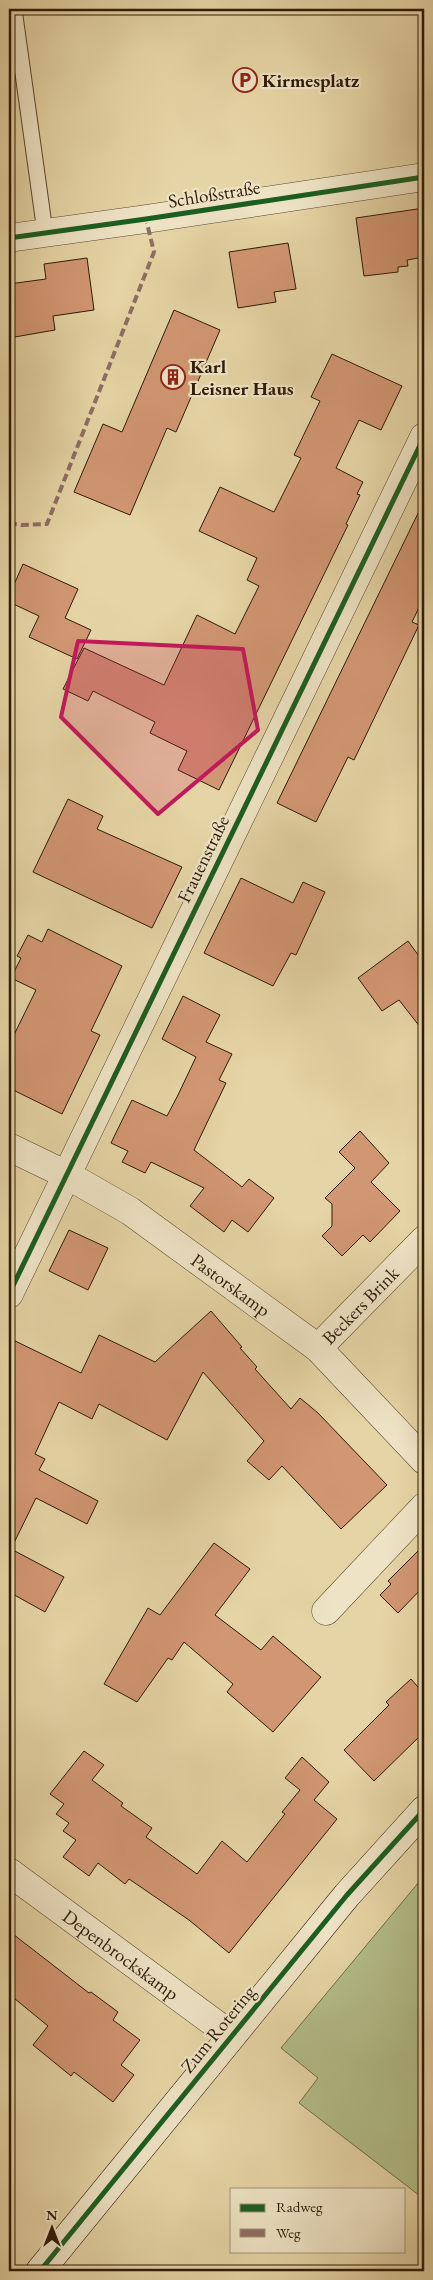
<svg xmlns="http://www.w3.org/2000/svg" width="433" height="2280" viewBox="0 0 433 2280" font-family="'EB Garamond',serif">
	<rect width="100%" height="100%" fill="#e5d4a5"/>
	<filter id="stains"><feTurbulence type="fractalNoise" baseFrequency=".004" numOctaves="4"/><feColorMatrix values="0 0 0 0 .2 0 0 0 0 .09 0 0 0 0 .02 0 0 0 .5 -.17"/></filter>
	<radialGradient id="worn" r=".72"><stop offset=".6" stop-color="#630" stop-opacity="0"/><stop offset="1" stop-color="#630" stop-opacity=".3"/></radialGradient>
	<path fill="#b2bd88" stroke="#706c48" d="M424 1876V2199L299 2103 318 2078 281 2048Z"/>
	<path fill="#d19672" stroke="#2e1b07" d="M424 208V257L407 260 408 266 398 267V272L364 276 356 218Z
		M288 243 296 289 274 292 276 302 238 308 229 252Z
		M87 258 94 310 53 316 55 330 9 338V284L46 279 44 264Z
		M174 310 220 330 176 432 167 428 130 515 74 492 103 424 122 432Z
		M332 354 402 386 381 430 359 420 336 468 363 482 357 494 360 495 346 524 348 525 219 790 178 770 187 751 150 733 155 722 93 691 88 701 63 689 84 648 164 685 197 615 235 634 259 586 247 580 257 558 199 531 220 487 274 512 301 458 294 455 320 401 311 397Z
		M424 501V597L412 622 419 625 354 760 348 757 316 822 277 803Z
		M23 564 78 589 65 618 91 630 77 659 29 637 39 616 9 602V596Z
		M68 799 103 816 97 829 182 867 152 928 33 872Z
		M241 878 293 903 303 882 325 892 296 955 291 953 273 986 204 953Z
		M48 929 122 966 91 1031 100 1035 62 1114 9 1088V1045L36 990 11 978 21 958 17 956 28 935 42 942Z
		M408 941 424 963V1032L399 1000 382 1011 358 978Z
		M183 996 220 1015 206 1042 232 1054 219 1080 226 1083 194 1150 242 1187 249 1179 274 1198 248 1232 232 1220 224 1232 190 1206 204 1188 151 1162 145 1173 122 1162 128 1151 111 1143 132 1100 167 1116 178 1095 196 1057 162 1039Z
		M360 1131 389 1163 371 1182 400 1211 370 1242 363 1235 342 1256 322 1236 332 1226V1204L325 1198 355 1168 339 1152Z
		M69 1230 108 1248 88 1290 49 1271Z
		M211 1311 242 1347 240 1348 257 1367 255 1369 291 1409 300 1398 318 1413 387 1485 341 1529 282 1466 269 1480 247 1461 264 1441 203 1372 167 1440 99 1404 92 1419 59 1402 35 1454 45 1459 39 1470 98 1501 87 1524 36 1498 11 1549 64 1577 45 1612 9 1592V1338L81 1373 99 1335 155 1362Z
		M214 1543 250 1569 215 1615 261 1650 273 1636 321 1677 273 1732 227 1692 233 1684 184 1642 172 1660 168 1658 137 1702 104 1684 148 1608 160 1615Z
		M424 1545V1586L398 1613 380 1595 391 1584 388 1581Z
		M411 1679 424 1694V1732L374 1781 344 1750 389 1705 386 1702Z
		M84 1751 104 1765 92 1780 123 1803 121 1806 152 1828 146 1837 197 1874 222 1841 247 1862 285 1814 282 1812 300 1790 285 1778 302 1757 329 1782 314 1800 337 1819 229 1953 189 1920 129 1879 125 1884 98 1863 89 1876 63 1857 76 1840 63 1831 69 1823 56 1814 64 1804 50 1794Z
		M9 1931 89 1993 91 1992 118 2012 113 2020 140 2040 121 2065 134 2075 113 2102 74 2072 71 2076 33 2045 48 2026 9 1994Z"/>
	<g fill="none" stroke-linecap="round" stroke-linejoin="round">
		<defs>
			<path id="lane" d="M14 9 45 232"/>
			<g id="street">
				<path d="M9 238 146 219 424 177"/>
				<path id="s1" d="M9 1147 67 1175 130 1211 318 1348 424 1460"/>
				<path d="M9 1294 424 437"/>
				<path id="s2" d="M318 1348 424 1240"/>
				<path d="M326 1611 424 1507"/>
				<path id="s3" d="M9 1872 232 2036"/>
			</g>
			<path id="secondary" d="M40 2271 347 1895 424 1810"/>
		</defs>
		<use href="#lane" stroke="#5c492e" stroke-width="17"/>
		<use href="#street" stroke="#5c492e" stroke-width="29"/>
		<use href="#secondary" stroke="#2e1b07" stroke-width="29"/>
		<use href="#lane" stroke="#eee3c4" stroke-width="15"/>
		<use href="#street" stroke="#eee3c4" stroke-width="28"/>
		<use href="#secondary" stroke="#eee3c4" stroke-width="28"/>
		<path stroke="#8d6e63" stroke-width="4" stroke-dasharray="8 4" stroke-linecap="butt" d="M9 523 21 525 47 524 154 252 146 219"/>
		<defs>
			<path id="cycleway" d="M9 238 146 219 424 177
				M9 1294 424 437
				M40 2271 347 1895 424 1810"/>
		</defs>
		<use href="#cycleway" stroke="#eee3c4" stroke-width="8"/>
		<use href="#cycleway" stroke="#1b5e20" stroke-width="5"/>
	</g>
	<path fill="#c2185b" fill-opacity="0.2" stroke="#c2185b" stroke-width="4" stroke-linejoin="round" d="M78 641 243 649 258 730 158 814 61 717Z"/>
	<defs>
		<symbol id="parking-ring" viewBox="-11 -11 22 22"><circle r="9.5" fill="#eee3c4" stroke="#8f2418" stroke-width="1.5"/><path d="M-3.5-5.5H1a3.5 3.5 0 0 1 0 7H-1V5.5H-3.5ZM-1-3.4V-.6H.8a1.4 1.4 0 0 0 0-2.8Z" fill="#8f2418"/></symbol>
		<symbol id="building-ring" viewBox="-11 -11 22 22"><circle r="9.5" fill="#eee3c4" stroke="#8f2418" stroke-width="1.5"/><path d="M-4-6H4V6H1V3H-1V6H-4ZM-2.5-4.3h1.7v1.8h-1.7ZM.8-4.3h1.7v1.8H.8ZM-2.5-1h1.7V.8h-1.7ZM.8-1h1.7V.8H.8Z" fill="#8f2418"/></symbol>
	</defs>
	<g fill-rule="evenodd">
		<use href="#parking-ring" x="231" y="66" width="28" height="28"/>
		<use href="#building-ring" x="159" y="363" width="28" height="28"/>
	</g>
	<g text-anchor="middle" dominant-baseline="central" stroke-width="4.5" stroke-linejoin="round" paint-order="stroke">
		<g font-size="19" font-weight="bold" fill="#2e1b07" stroke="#eee3c4" text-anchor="start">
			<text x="262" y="80">Kirmesplatz</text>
			<text x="190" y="366">Karl<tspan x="190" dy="22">Leisner Haus</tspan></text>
		</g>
		<g font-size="19" fill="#2e1b07" stroke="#eee3c4">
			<text transform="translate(214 194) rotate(-9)">Schloßstraße</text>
			<text transform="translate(203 859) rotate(-64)">Frauenstraße</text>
			<text stroke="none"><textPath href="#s1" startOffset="262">Pastorskamp</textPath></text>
			<text stroke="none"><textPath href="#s2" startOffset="60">Beckers Brink</textPath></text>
			<text stroke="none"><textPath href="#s3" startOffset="139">Depenbrockskamp</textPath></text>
			<text transform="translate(218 2029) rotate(-51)">Zum Rotering</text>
		</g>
	</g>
	<rect width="433" height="2280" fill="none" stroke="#e5d4a5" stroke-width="30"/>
	<rect x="10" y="10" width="413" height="2260" fill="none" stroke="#2e1b07" stroke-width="2.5"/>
	<rect x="15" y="15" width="403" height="2250" fill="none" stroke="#2e1b07"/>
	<rect x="230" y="2188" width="175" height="65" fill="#eee3c4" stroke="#a19378"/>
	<rect x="240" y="2204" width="25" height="8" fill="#1b5e20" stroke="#a19378"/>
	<text x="276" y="2212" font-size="15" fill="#2e1b07">Radweg</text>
	<rect x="240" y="2229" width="25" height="8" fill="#8d6e63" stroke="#a19378"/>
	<text x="276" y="2238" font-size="15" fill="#2e1b07">Weg</text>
	<g transform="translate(52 2228)" stroke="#eee3c4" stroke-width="4" paint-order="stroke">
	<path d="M0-4L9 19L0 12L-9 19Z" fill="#2e1b07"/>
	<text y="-8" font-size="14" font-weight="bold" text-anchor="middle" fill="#2e1b07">N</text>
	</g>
	<rect width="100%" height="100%" filter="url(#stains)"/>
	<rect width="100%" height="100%" fill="url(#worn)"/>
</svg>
